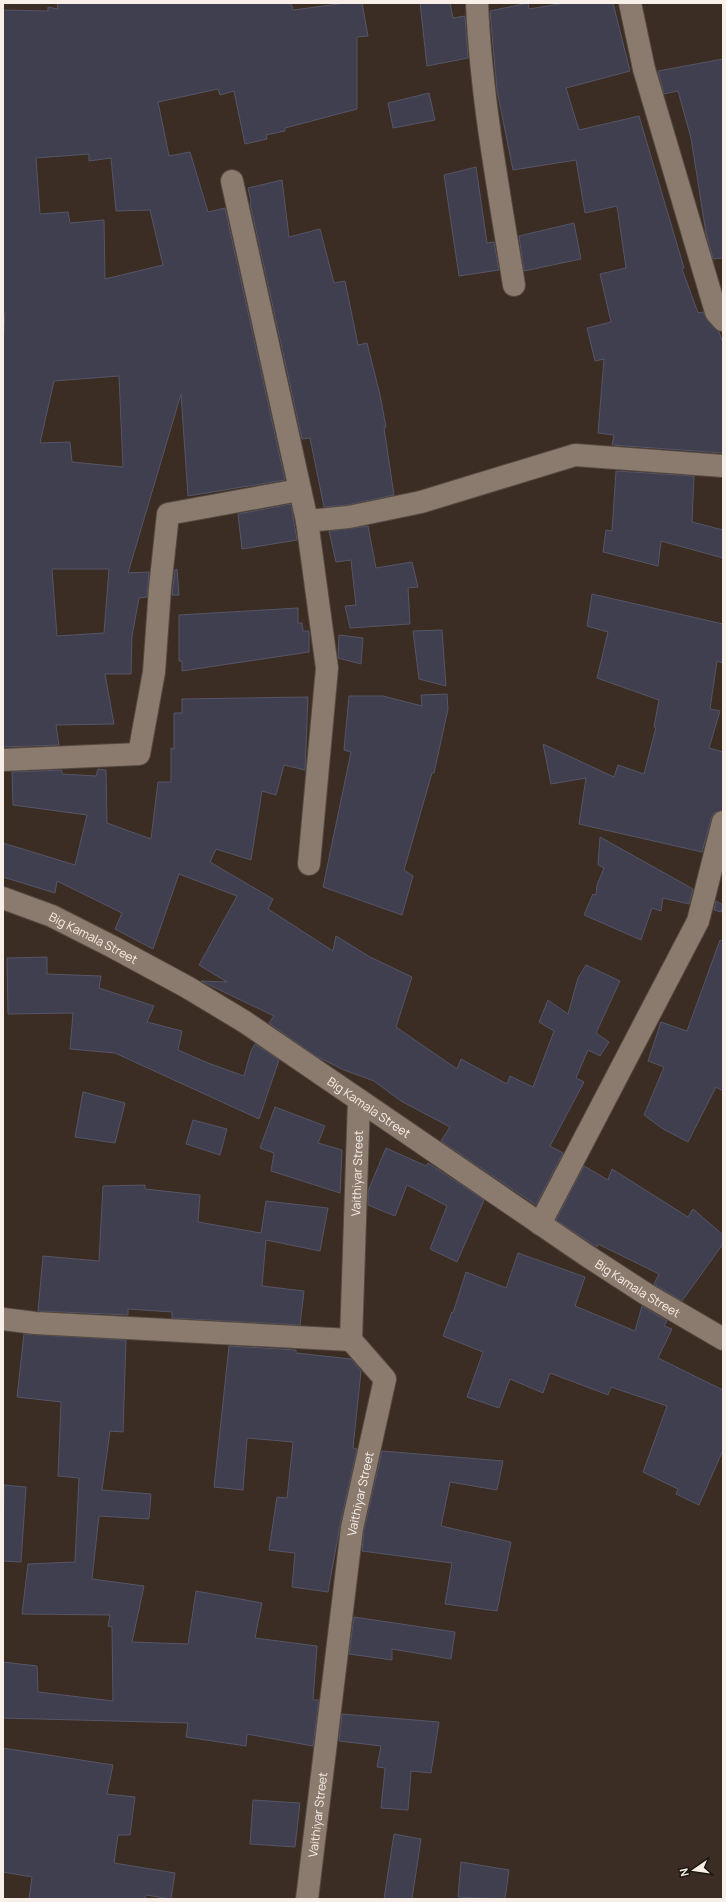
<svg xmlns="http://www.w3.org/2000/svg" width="726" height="1902" viewBox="0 0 726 1902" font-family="Manrope,sans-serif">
	<rect width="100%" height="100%" fill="#3b2d23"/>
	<path fill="#403f4f" stroke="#556" fill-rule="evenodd" d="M57 3H291L293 10 346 3H362L368 36 357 37V109L285 128V131L266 135 267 139 245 144 234 91 220 95 218 89 158 102 169 156 190 152 208 212 225 208 285 480 188 496 181 394 128 573 149 572 147 597 139 598 132 636 131 674H105L114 724 56 725 59 745 3 747V346L5 312H3V10L48 11V7L58 9ZM89 154V161L111 158 116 211 150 210 163 265 105 279 104 220 70 223 68 212 40 214 36 158ZM119 376 123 467 72 462 70 442 40 443 54 381ZM52 569H109L104 633 57 636Z
		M420 3H450L453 18 465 16 468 58 427 66Z
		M528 3 529 9 565 3H613L630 71 566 88 579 130 639 116 684 268 682 269 698 313 703 312 707 320 719 332 723 343V453L612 445 614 435 598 433 604 359 595 361 587 328 611 322 600 274 626 268 617 206 585 213 576 160 513 170 497 90 490 11Z
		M723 59V258L713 259 706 233 691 138 678 91 664 94 658 71Z
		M429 93 435 120 393 128 388 103Z
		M476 167 487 243 494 242 499 270 459 276 444 175Z
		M282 180 289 237 320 229 334 283 345 281 358 345 367 343 380 395 386 427 384 428 394 495 347 505 324 507 310 438 302 439 250 203 251 202 248 188Z
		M574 223 581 259 524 271 519 236Z
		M616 471 694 476 692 522 723 530V558L661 541 658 566 603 552 606 530 612 531Z
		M291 504 297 540 242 549 238 514Z
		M368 526 376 568 412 562 418 587 408 588 410 624 350 628 345 606 356 605 351 560 336 562 329 531Z
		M177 569 179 595H172L175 570Z
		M592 594 723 624V663L717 661 710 709 720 711 709 748 723 752V810L714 813 711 819 702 852 579 824 586 778 551 784 543 744 614 777 618 765 644 774 656 727H654L659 700 597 678 608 632 587 626Z
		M298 608V623H302L303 631H309V652L182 671V661H179V615Z
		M442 630 446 686 419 679 413 631Z
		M339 635 363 638 361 664 338 658Z
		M447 694 448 709 434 773H432L404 870 413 876 402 915 323 887 351 752 344 750 349 696H383L422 706 421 695Z
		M308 697 305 770 284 765 276 795 262 791 251 860 216 849 210 862 273 899 268 909 333 951 336 936 370 957 412 977 396 1027 457 1069 461 1059 507 1084 510 1076 533 1087 554 1031 539 1022 548 1000 568 1014 578 978 586 965 620 981 596 1033 609 1042 600 1056 588 1050 576 1078 584 1082 550 1146 563 1153 536 1205 441 1141 450 1127 401 1101 374 1081 344 1070 316 1056 269 1023 274 1016 201 981 227 982 199 965 237 896 179 874 153 949 115 929 122 913 57 881 55 893 3 877V843L75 865 87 815 13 805 12 772 62 770V774L96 776 98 769 106 770 107 823 151 839 158 782H171V748L174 749V713H182V699Z
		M600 837 693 889 689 904 663 898 661 911 652 908 641 940 584 915 593 894 596 895 597 885 604 868 598 865Z
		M716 901 723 905 721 912 714 910Z
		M720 940 723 941V1091L716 1087 688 1142 663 1129 644 1115 664 1067 648 1061 661 1022 687 1031Z
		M47 957V974L101 976 99 988 154 1006 147 1022 182 1031 178 1050 208 1063 244 1076 251 1051 255 1044 279 1060 259 1119 115 1053 70 1049 73 1013 8 1014 7 958Z
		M83 1092 125 1103 115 1143 75 1137Z
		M275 1107 325 1126 318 1143 342 1150 340 1193 271 1171 274 1153 260 1148Z
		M193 1120 227 1129 220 1155 186 1144Z
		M386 1148 426 1166 428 1163 484 1200 457 1262 430 1249 447 1206 407 1185 395 1216 368 1205V1191Z
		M584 1166 608 1180 612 1169 688 1217 693 1209 723 1235V1244L682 1301 654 1284 659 1274 598 1244 597 1247 556 1220Z
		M145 1185V1189L200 1195 198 1222 261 1233 266 1201 328 1208 320 1251 266 1240 262 1286 304 1291 300 1325 172 1318V1312L128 1309V1315L38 1311 43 1256 99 1261 103 1186Z
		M518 1253 585 1277 575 1306 635 1331 642 1306 667 1321 664 1326 672 1329 658 1358 723 1390V1450L699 1505 676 1494 678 1489 643 1472 667 1406 611 1387 608 1395 550 1373 543 1393 510 1379 499 1408 467 1397 483 1352 443 1336 452 1312 453 1313 466 1272 506 1288Z
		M24 1334 126 1340 123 1432 110 1431 102 1490 151 1494 149 1519 99 1516 92 1579 144 1586 132 1642 188 1644 196 1591 262 1603 255 1638 317 1646 313 1700H319L313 1746 247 1734 246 1746 186 1737 188 1723 3 1718V1662L37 1666 38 1692 113 1701 112 1627 108 1626 110 1615 22 1614 28 1564 75 1562 79 1478 58 1476 61 1402 17 1397Z
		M229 1346 296 1350V1353L351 1359 361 1371 353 1448 357 1449 340 1525 328 1592 292 1587 295 1553 269 1550 277 1497 287 1498 293 1442 247 1438 243 1490 214 1487Z
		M382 1451 503 1461 497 1490 450 1482 441 1526 511 1542 497 1611 445 1604 452 1563 362 1551 364 1530Z
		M4 1485 26 1487 21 1562 3 1561Z
		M354 1617 455 1632 451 1659 392 1649V1660L349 1654Z
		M342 1714 439 1722 431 1773 411 1771 408 1810 381 1808 385 1768 377 1767 381 1746 339 1741Z
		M3 1748 113 1765 107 1794 135 1797 130 1835H118L114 1863 175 1873 171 1899 146 1895 145 1899H29L32 1877 3 1872Z
		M253 1800 300 1803 295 1847 250 1844Z
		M394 1834 421 1839 412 1899H384Z
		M461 1862 509 1870 505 1899 458 1897Z"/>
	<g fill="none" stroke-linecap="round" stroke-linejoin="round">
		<defs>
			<g id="minor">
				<path d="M477 3C481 98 499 192 514 285"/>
				<path d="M630 3 644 69 716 312 723 320"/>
				<path d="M232 181 307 521 327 668 309 864"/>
				<path d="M307 521 349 517 421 502 575 455 723 466"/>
				<path d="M3 760 139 754 154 672 160 588 168 514 299 490"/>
				<path d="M540 1224 698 921 723 822"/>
				<path d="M3 1319 35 1323 351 1340"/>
				<path id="s1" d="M307 1899 352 1528 385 1379 351 1340 359 1100"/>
			</g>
			<g id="secondary">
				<path id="s2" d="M3 898 52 916 113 947 187 987 245 1022 586 1255 646 1294 723 1339"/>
			</g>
		</defs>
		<use href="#minor" stroke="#554941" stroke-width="24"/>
		<use href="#secondary" stroke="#554941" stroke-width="24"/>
		<use href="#minor" stroke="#8b7b6f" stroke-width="22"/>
		<use href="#secondary" stroke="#8b7b6f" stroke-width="22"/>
	</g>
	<g text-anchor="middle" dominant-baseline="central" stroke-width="3.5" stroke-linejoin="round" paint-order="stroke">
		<g font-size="12" fill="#f8efe8" stroke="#1d1712">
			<text stroke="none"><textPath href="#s2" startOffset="99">Big Kamala Street</textPath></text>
			<text stroke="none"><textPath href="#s2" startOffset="423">Big Kamala Street</textPath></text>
			<text stroke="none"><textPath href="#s1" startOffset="745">Vaithiyar Street</textPath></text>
			<text stroke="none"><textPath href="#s2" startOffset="747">Big Kamala Street</textPath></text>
			<text stroke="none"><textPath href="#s1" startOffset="409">Vaithiyar Street</textPath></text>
			<text stroke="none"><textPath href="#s1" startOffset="85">Vaithiyar Street</textPath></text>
		</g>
	</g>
	<rect width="726" height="1902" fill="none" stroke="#f8efe8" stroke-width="8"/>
	<g transform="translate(694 1870) rotate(257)" stroke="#1d1712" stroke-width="3" paint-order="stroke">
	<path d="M0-3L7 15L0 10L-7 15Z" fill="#f8efe8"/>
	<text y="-6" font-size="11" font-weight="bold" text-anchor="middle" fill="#f8efe8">N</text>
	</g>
</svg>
